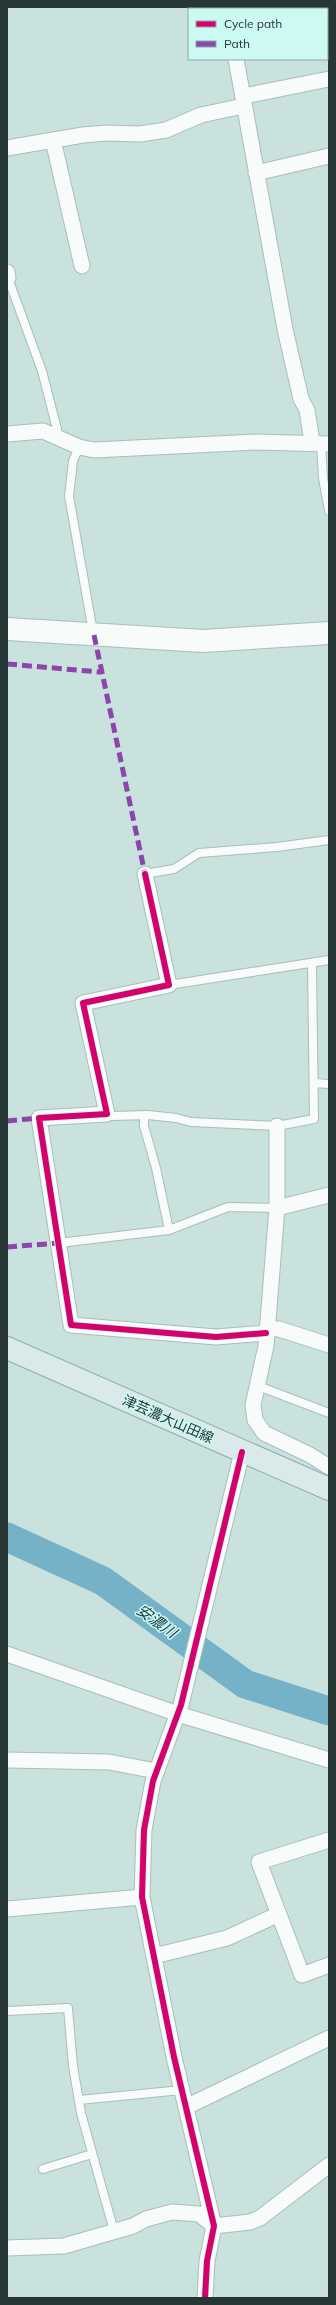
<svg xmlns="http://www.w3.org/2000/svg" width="336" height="2305" viewBox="0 0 336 2305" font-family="Mulish,'Noto Sans JP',sans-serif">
	<rect width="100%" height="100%" fill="#cae2de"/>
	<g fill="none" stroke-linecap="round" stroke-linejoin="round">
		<path stroke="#75b2c7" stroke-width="29" d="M7 1537 103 1581 245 1684 329 1711"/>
		<defs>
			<path id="lane" d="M8 278 42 371 57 429 55 436
				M321 443 323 478 329 511
				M79 447 73 461 69 496 93 632
				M145 874 174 869 199 853 277 847 329 840
				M169 985 329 960
				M314 1083 329 1084
				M107 1114 112 1116 148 1115 176 1118 191 1122 277 1126 314 1119 312 964
				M144 1115V1126L156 1168 169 1230
				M59 1243 169 1230 228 1207 277 1208
				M258 1386 329 1413
				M7 2011 68 2008 73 2066 81 2113 114 2231
				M79 2100 182 2090
				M43 2169 92 2154"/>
			<path id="street" d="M225 7V9
				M310 9 321 7
				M236 59 285 329 301 399 307 410 312 442
				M244 96 329 79
				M53 140 82 266
				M7 148 83 135 107 133 140 134 166 130 201 115 243 106
				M256 173 329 156
				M7 272 8 278
				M7 434 43 431 79 447 94 450 257 442 329 444
				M145 874 169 985 83 1003 107 1114 39 1118 71 1325 216 1337 266 1333
				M277 1126V1208L266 1346 253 1405 255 1420 264 1433 310 1455 329 1467
				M277 1208 329 1195
				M267 1328 279 1329 329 1345
				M7 1654 178 1714 329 1760
				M7 1760 109 1762 156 1771
				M329 1840 259 1862 302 1975 329 1965
				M7 1909 142 1897
				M154 1956 227 1938 279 1914
				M186 2107 329 2038
				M7 2248 64 2246 133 2226 146 2219 172 2212 199 2214 214 2226 250 2222 260 2218 329 2165
				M205 2298 207 2261 214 2226 174 2057 142 1897 144 1830 153 1781 181 1705 242 1452"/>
			<path id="secondary" d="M7 629 203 641 329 633"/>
			<path id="primary" d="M7 1348 329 1489"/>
		</defs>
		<use href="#lane" stroke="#aabdba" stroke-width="10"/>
		<use href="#street" stroke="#aabdba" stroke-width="17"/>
		<use href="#secondary" stroke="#aabdba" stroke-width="24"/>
		<use href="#primary" stroke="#8baeae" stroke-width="24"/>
		<use href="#lane" stroke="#f7fbfa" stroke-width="8"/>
		<use href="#street" stroke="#f7fbfa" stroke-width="15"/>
		<use href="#secondary" stroke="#f7fbfa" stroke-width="22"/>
		<use href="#primary" stroke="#daeaeb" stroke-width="22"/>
		<path stroke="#8e44ad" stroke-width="5" stroke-dasharray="10 5" stroke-linecap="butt" d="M94 635 145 874
			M7 664 100 672
			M7 1121 39 1118
			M7 1247 59 1243"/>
		<defs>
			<path id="cycleway" d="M145 874 169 985 83 1003 107 1114 39 1118 71 1325 216 1337 266 1333
				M205 2298 207 2261 214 2226 174 2057 142 1897 144 1830 153 1781 181 1705 242 1452"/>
		</defs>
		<use href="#cycleway" stroke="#ccf9f2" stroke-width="8"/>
		<use href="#cycleway" stroke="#d6006c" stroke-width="6"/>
	</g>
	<g text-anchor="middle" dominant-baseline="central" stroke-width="3" stroke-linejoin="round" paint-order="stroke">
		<g font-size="14" fill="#263735" stroke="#ccf9f2">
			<text transform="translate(168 1419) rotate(24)">津芸濃大山田線</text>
		</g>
		<g font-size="15" font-style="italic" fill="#183c4a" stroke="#ccf9f2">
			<text transform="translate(157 1621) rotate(36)">安濃川</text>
		</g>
	</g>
	<rect width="336" height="2305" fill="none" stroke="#263735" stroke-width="16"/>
	<rect x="188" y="8" width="140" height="52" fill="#ccf9f2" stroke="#8aaba6"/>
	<rect x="196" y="21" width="20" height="6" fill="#d6006c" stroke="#8aaba6"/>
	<text x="224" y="28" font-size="12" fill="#263735">Cycle path</text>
	<rect x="196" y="41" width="20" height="6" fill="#8e44ad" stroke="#8aaba6"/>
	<text x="224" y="48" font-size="12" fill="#263735">Path</text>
</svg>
